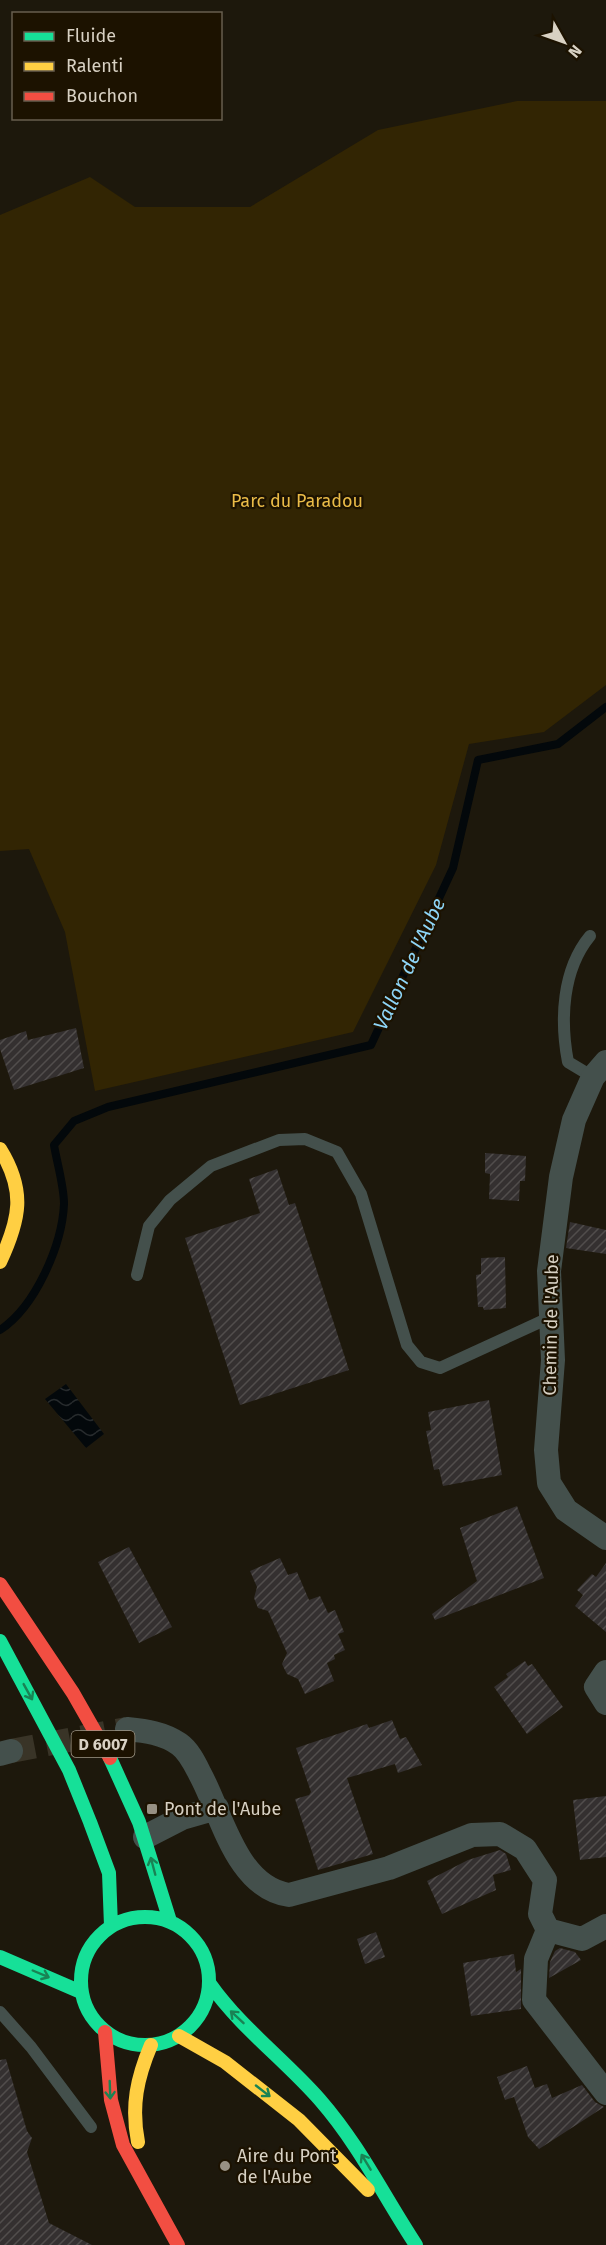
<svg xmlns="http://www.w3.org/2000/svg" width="606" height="2245" viewBox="0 0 606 2245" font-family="'Fira Sans',sans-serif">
	<defs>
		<pattern id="water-waves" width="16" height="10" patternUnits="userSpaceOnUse" patternTransform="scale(1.5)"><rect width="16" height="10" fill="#03080b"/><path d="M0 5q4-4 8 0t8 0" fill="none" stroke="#272b2d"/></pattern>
		<pattern id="building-hatch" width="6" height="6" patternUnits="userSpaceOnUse" patternTransform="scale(1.5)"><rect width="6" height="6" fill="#343030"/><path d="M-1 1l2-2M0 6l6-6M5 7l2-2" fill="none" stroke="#514d4c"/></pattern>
	</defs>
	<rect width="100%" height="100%" fill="#1d180c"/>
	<path fill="#322503" d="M517 101H606V685L544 732 469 744 436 865 353 1032 95 1091 65 932 29 849 0 851V215L90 177 135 207H250L378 130Z"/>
	<path fill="url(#water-waves)" d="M66 1384 104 1434 86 1448 45 1399Z"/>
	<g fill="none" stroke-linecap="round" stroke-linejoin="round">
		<path stroke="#03080b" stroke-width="8" d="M0 1330C35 1307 62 1246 64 1204 64 1186 57 1163 54 1145L74 1121 108 1107 371 1045 453 868 478 760 558 744 606 707"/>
	</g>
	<path fill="url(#building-hatch)" d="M76 1028 84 1068 14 1090 0 1049V1040L26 1031 28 1040Z
		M485 1153 526 1156 525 1181H520L519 1201 489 1199 490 1174 485 1173Z
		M277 1169 289 1205 295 1203 349 1370 240 1405 185 1238 260 1213 249 1179Z
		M570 1222 606 1230V1254L566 1248Z
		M505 1257 506 1308 484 1310 483 1307H478L476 1275 481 1274V1258Z
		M489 1400 502 1475 443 1486 439 1469 434 1470 426 1431 431 1430 428 1412Z
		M517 1506 544 1578 435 1620 432 1614 477 1581 460 1528Z
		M129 1547 172 1627 139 1643 98 1562Z
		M280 1558 288 1575 297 1572 309 1600 320 1596 328 1613 335 1610 344 1632 338 1634 345 1650 334 1655 335 1659 327 1663 334 1681 305 1694 298 1679 287 1674 282 1664 287 1653 268 1611 258 1608 254 1598 257 1587 250 1571Z
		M606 1563V1632L575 1606 583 1595 577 1590 592 1574 596 1577Z
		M525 1661 528 1666 532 1664 563 1707 527 1734 494 1687 508 1677 506 1674Z
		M392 1720 400 1739 406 1737 422 1765 398 1773 395 1764 347 1778 373 1854 318 1870 295 1799 309 1795 311 1792 296 1748 367 1724 369 1728Z
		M606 1796V1857L580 1860 573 1800Z
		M500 1850 506 1854 511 1870 493 1875 496 1890 442 1914 427 1881 468 1860Z
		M376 1932 385 1957 365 1964 357 1939Z
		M560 1948 575 1952 581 1960 549 1978 550 1962 555 1951Z
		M514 1954 516 1972 521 1969V2009L471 2016 463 1963Z
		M6 2059 27 2131 32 2138 27 2152 49 2223 92 2245H0V2060Z
		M527 2066 535 2088 547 2084 552 2098 582 2085 595 2102 604 2107 539 2149 528 2137 514 2097 505 2100 497 2077Z"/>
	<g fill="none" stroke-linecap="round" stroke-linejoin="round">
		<path stroke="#393427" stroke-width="24" stroke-dasharray="24 12" stroke-linecap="butt" d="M11 1751 127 1729"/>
		<path stroke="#44504c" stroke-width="12" d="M590 936C562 970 560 1020 568 1062L593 1077
			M137 1275 149 1226 170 1200 211 1166 279 1140 305 1139 337 1152 361 1194 407 1345 421 1362 440 1368 551 1317
			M0 2012 31 2047 91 2127"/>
		<path stroke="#44504c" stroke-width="24" d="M606 1062 593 1077 574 1120 561 1177 549 1271 553 1360 546 1450 549 1483 566 1510 606 1538
			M606 1672 596 1687 606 1703
			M127 1729C146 1731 163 1733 179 1744 189 1751 195 1764 200 1774 222 1814 236 1887 289 1895L389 1868 472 1835 500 1834 525 1849 545 1880 540 1914 548 1930 582 1939 606 1926
			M0 1754 11 1751
			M145 1837 182 1818 217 1808
			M548 1930 536 1959 534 2000 606 2093"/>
		<path stroke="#16e098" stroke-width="14" d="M0 1641 69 1770 90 1822 109 1873 111 1926
			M110 1758 139 1822 170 1921
			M81 1981a64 64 0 1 1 128 0a64 64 0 1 1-128 0Z
			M0 1957 81 1992
			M210 1984C241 2028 285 2060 320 2100 360 2146 383 2195 416 2245"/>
		<path stroke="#ffcf43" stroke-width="14" d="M0 1149C26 1191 20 1219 0 1262
			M179 2036 225 2062 299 2120 368 2190
			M138 2142C131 2106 137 2078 151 2045"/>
		<path stroke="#f24e42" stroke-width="14" d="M0 1584 73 1693 110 1758
			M105 2032 111 2100 123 2145 178 2245"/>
	</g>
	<defs><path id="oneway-shaft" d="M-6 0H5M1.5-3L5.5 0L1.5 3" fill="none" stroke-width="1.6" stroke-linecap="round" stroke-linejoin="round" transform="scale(1.5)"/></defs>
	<g stroke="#198354">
		<use href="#oneway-shaft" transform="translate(28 1692) rotate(61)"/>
		<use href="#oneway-shaft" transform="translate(153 1866) rotate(-105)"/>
		<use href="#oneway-shaft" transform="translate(41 1974) rotate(23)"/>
		<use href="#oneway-shaft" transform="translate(237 2017) rotate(-137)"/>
		<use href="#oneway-shaft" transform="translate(110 2090) rotate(88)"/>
		<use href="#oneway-shaft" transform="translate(263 2091) rotate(38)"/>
		<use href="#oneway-shaft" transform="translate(366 2162) rotate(-121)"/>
	</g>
	<g fill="#979083" stroke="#1c1200" stroke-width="2">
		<rect x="146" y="1803" width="12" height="12" rx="3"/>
		<circle cx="225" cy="2166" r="6"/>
	</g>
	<g text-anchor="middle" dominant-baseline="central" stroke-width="4.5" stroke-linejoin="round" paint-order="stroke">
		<rect fill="#1c1200" stroke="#a09888" stroke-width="1.5" x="71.5" y="1731" width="63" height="26" rx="4.5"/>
		<g font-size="16" font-weight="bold" fill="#d8d1c3">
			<text x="103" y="1744">D 6007</text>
		</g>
		<g font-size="18" fill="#eabb47" stroke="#1c1200">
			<text x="297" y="501">Parc du Paradou</text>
		</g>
		<g font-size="18" fill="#d8d1c3" stroke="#1c1200">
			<text transform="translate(551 1325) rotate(-89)">Chemin de l'Aube</text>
		</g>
		<g font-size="18" fill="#d8d1c3" stroke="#1c1200" text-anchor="start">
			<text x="164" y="1809">Pont de l'Aube</text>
			<text x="237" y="2156">Aire du Pont<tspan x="237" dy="21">de l'Aube</tspan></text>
		</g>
		<g font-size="20" font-style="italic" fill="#8ed5f6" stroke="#1c1200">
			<text transform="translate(409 964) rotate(-65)">Vallon de l'Aube</text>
		</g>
	</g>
	<rect x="12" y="12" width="210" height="108" fill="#1c1200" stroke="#675e4e" stroke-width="1.5"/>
	<rect x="24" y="32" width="30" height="9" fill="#16e098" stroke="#675e4e" stroke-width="1.5"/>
	<text x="66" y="42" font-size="18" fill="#d8d1c3">Fluide</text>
	<rect x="24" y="62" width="30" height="9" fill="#ffcf43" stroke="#675e4e" stroke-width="1.5"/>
	<text x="66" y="72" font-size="18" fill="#d8d1c3">Ralenti</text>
	<rect x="24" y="92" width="30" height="9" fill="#f24e42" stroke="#675e4e" stroke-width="1.5"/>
	<text x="66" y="102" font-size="18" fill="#d8d1c3">Bouchon</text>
	<g transform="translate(564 42) rotate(130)" stroke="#1c1200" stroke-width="4.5" paint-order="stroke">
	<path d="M0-4.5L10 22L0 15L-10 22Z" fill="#d8d1c3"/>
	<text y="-9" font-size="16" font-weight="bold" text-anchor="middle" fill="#d8d1c3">N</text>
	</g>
</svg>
